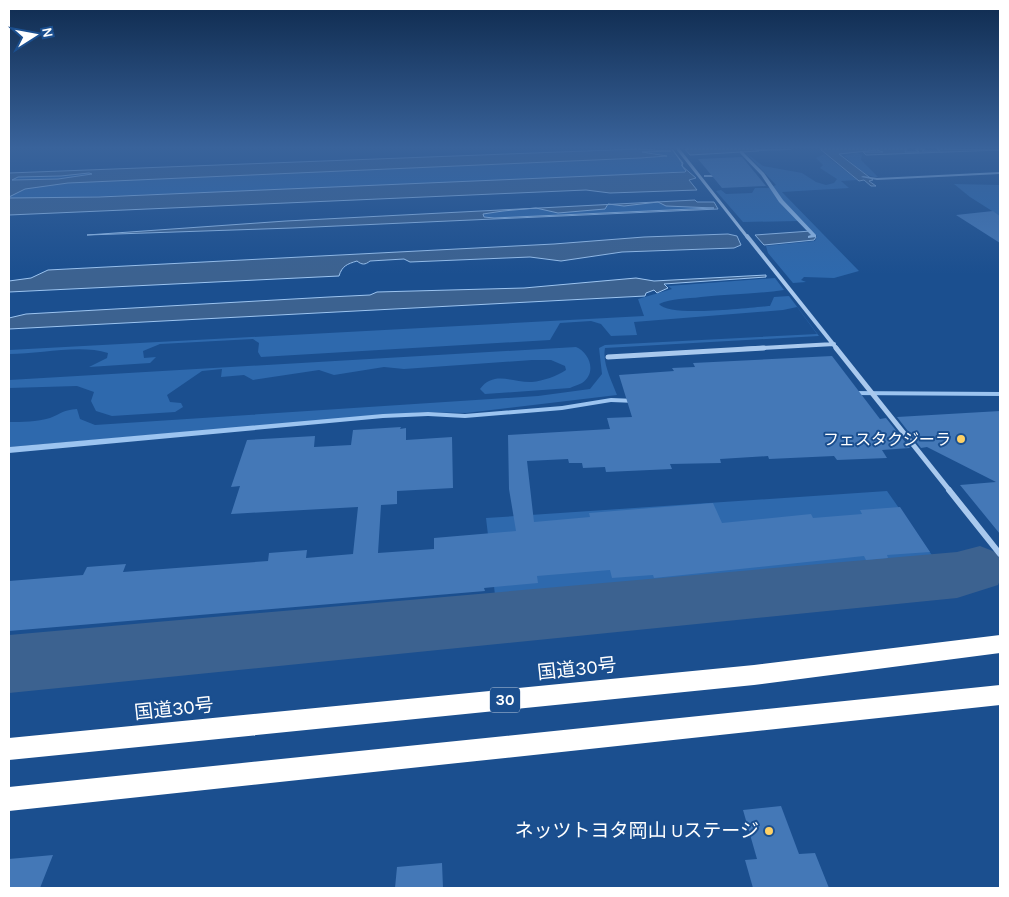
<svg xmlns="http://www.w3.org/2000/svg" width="1009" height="897" viewBox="0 0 1009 897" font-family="Karla,'Noto Sans JP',sans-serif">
	<rect width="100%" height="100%" fill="#1b4f8f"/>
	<path fill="#2e69ad" d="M661 149H672L687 171 592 178 24 199 9 198C21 184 51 185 68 183L640 158 667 156 642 151H670Z
		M857 153 862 155 861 160 878 177C866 178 853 163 844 156Z
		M747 154 763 166 802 173 816 182 826 185 834 183 837 179 820 168 823 165 816 158 824 154 857 180 841 181 849 188 782 192 859 271 834 278 804 277 801 280 806 282 793 283 768 253 766 246 815 241 817 236 798 221 743 222 716 191 721 190 726 194 752 193 755 188H768L776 185Z
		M89 173 93 174 90 176 58 179 12 180 18 177 61 176Z
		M954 184 1000 185V216L970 197Z
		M658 202 666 206 715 208 703 210 493 218 484 217 483 214 503 211 536 208 559 213 605 209 608 204 624 206Z
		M775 278 784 290C756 294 729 294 701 297 686 299 672 298 659 304 669 318 751 307 770 306L774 297 789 296 819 336 605 348C602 363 612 382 617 395L466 413 424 412 9 447V422C22 422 37 422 50 418 62 413 63 410 77 409L80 419 95 425 538 396 590 389 602 374 599 348 605 345 817 334 797 307 783 310 634 322 637 335 611 336 601 324 591 321 560 323 550 340 261 357 258 352 259 343 253 339 160 344 143 351 144 358 156 357 150 363 89 367 107 358 108 353C80 344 40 354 9 354V350L644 316 638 299 672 289 668 286Z
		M576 347C590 353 597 373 582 383 579 385 573 386 570 388L485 394 480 389C494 370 513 383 532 382 543 381 557 376 566 370L565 366 551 360H532L404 369 384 367 334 375 319 370 253 380 244 375 221 377 222 369 202 371 167 395 170 402 181 403 183 407 175 412 112 416 96 411 91 401 94 392 77 386 9 388V380Z
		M887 491 934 558 495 595 486 518Z"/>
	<path fill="#3c6290" stroke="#9cc4f0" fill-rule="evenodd" d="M638 149 671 151 642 152 667 156 640 158 68 183 25 189 9 197V173ZM89 173 92 174 58 179 12 180 18 177 61 176Z
		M672 149 683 163 682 166 696 178 689 180 697 190 610 193 586 190 9 215V198L99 197 685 172 686 171 682 166V163Z
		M685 149H756L759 151 690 155Z
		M820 149H907L905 152H919L915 149H925L922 151H940L937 149 1000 150 866 155 863 152H883L877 150 839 154 873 180 869 181 876 186H871L864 180 859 181Z
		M695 200 697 202H714L718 209 292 228 87 235 286 221ZM658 202 666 206 714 208 494 218 484 217 483 214 503 211 536 208 558 213 605 209 608 204 624 206Z
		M811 231 816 237 814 240 764 245 755 235Z
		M728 234 737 236 741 245 734 248 622 252 561 261 530 257 410 262 404 259 370 261C365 265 362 265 357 261 347 264 342 266 339 276L9 292V281L31 278 48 270 554 244 644 237Z
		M766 275V277L664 284 668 288 657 293 654 290 646 293 645 296 9 329V318L26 314 329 297 370 295 377 292 524 288 636 278 654 281Z"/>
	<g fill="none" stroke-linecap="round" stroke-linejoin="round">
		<path fill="#9cc4f0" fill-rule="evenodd" d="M757 149H792L790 150 757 151 755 150Z
			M740 151H742L764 173 783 200 816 235V237L808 238V236L811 235 779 202 761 175 740 153Z
			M1000 172V174L877 180 861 177 863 176 877 178Z
			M704 175H721L723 176 721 177H704Z
			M848 391 1000 392V396L850 395H848L847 393Z
			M611 398 636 399 639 401 636 403 611 402 562 410 465 418 428 416 383 418 9 453V447L383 414 428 412 465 414 562 406Z
			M1000 561V569L980 573 977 572 976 569 977 566 980 565Z"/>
		<path fill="#3c6290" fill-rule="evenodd" d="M980 546 998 553C1002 561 1002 577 998 585L957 598 9 693V635L957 552Z"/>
	</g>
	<path fill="#4478b7" d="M742 157 766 186 722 188 698 159Z
		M993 211 1000 216V243L956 215Z
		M832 356 880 419 886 418 910 448 882 450 887 458 837 460 834 456 769 459 768 456 720 459 721 463 670 464 672 469 606 472 605 467 583 468 582 463H569L568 459 527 461 534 522 590 517 589 513 713 503 722 523 811 514 813 518 862 514 860 510 900 507 930 552 887 555 888 558 866 560 864 556 654 578 653 575 612 578 610 570 537 576 538 583 484 588 485 591 9 631V581L83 575 87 567 126 564 123 572 268 561 269 553 307 550 306 558 353 554 358 507 231 514 240 486 231 487 247 440 315 436 314 447 351 445 353 430 401 427 400 429 406 428V440L452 437 453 488 397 491V504L381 505 378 553 434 549V538L516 531 509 489 508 435 610 429 607 418 632 417 619 375 674 371 672 368 695 367 693 363Z
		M1000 411V534L960 485 996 482 927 447 921 448 897 417Z
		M781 806 799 854 815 853 829 888H753L745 860 757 859 743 810Z
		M53 855 40 888H9V859Z
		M442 863 443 888H395L397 867Z"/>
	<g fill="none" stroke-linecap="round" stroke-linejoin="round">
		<path stroke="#a9c9ee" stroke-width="3" d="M678 149 748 238"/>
		<path stroke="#a9c9ee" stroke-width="4" d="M747 236 837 349
			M742 349 834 344"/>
		<path stroke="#a9c9ee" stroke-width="5" d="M836 348 950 491
			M608 357 764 348"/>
		<path stroke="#a9c9ee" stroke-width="6" d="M949 490 1000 554"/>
		<path fill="#fff" fill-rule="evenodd" d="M1000 635V653L754 685 9 760V738L754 665Z
			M1000 685V705L9 811V787Z"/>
	</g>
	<linearGradient id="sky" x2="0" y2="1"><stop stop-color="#0f2b4f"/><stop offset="0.54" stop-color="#39639b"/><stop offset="1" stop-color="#39639b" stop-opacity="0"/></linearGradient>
	<rect width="1009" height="274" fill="url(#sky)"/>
	<g fill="#ffd166" stroke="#1b4f8f" stroke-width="2">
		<circle cx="961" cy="439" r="5"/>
		<circle cx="769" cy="831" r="5"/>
	</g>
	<g text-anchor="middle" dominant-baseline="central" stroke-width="4" stroke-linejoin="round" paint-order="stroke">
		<rect fill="#1b4f8f" stroke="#bbcadd" stroke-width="1" x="490" y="687.5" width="30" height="25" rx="4"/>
		<g font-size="15" font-weight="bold" fill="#fff">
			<text x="505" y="700">30</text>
		</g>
		<g font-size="16" fill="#fff" stroke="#1b4f8f" text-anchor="end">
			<text x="951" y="439">フェスタクジーラ</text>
		</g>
		<g font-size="19" fill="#fff" stroke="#1b4f8f">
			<text transform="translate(577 669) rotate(-6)">国道30号</text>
			<text transform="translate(174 709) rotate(-6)">国道30号</text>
		</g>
		<g font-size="19" fill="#fff" stroke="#1b4f8f" text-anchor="end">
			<text x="759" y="831">ネッツトヨタ岡山 Uステージ</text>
		</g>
	</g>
	<rect width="1009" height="897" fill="none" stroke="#ffffff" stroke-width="20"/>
	<g transform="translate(35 35) rotate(79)" stroke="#1b4f8f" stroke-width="4" paint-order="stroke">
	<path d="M0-4L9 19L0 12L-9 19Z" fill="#ffffff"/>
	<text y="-8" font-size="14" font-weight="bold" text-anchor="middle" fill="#ffffff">N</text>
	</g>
</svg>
